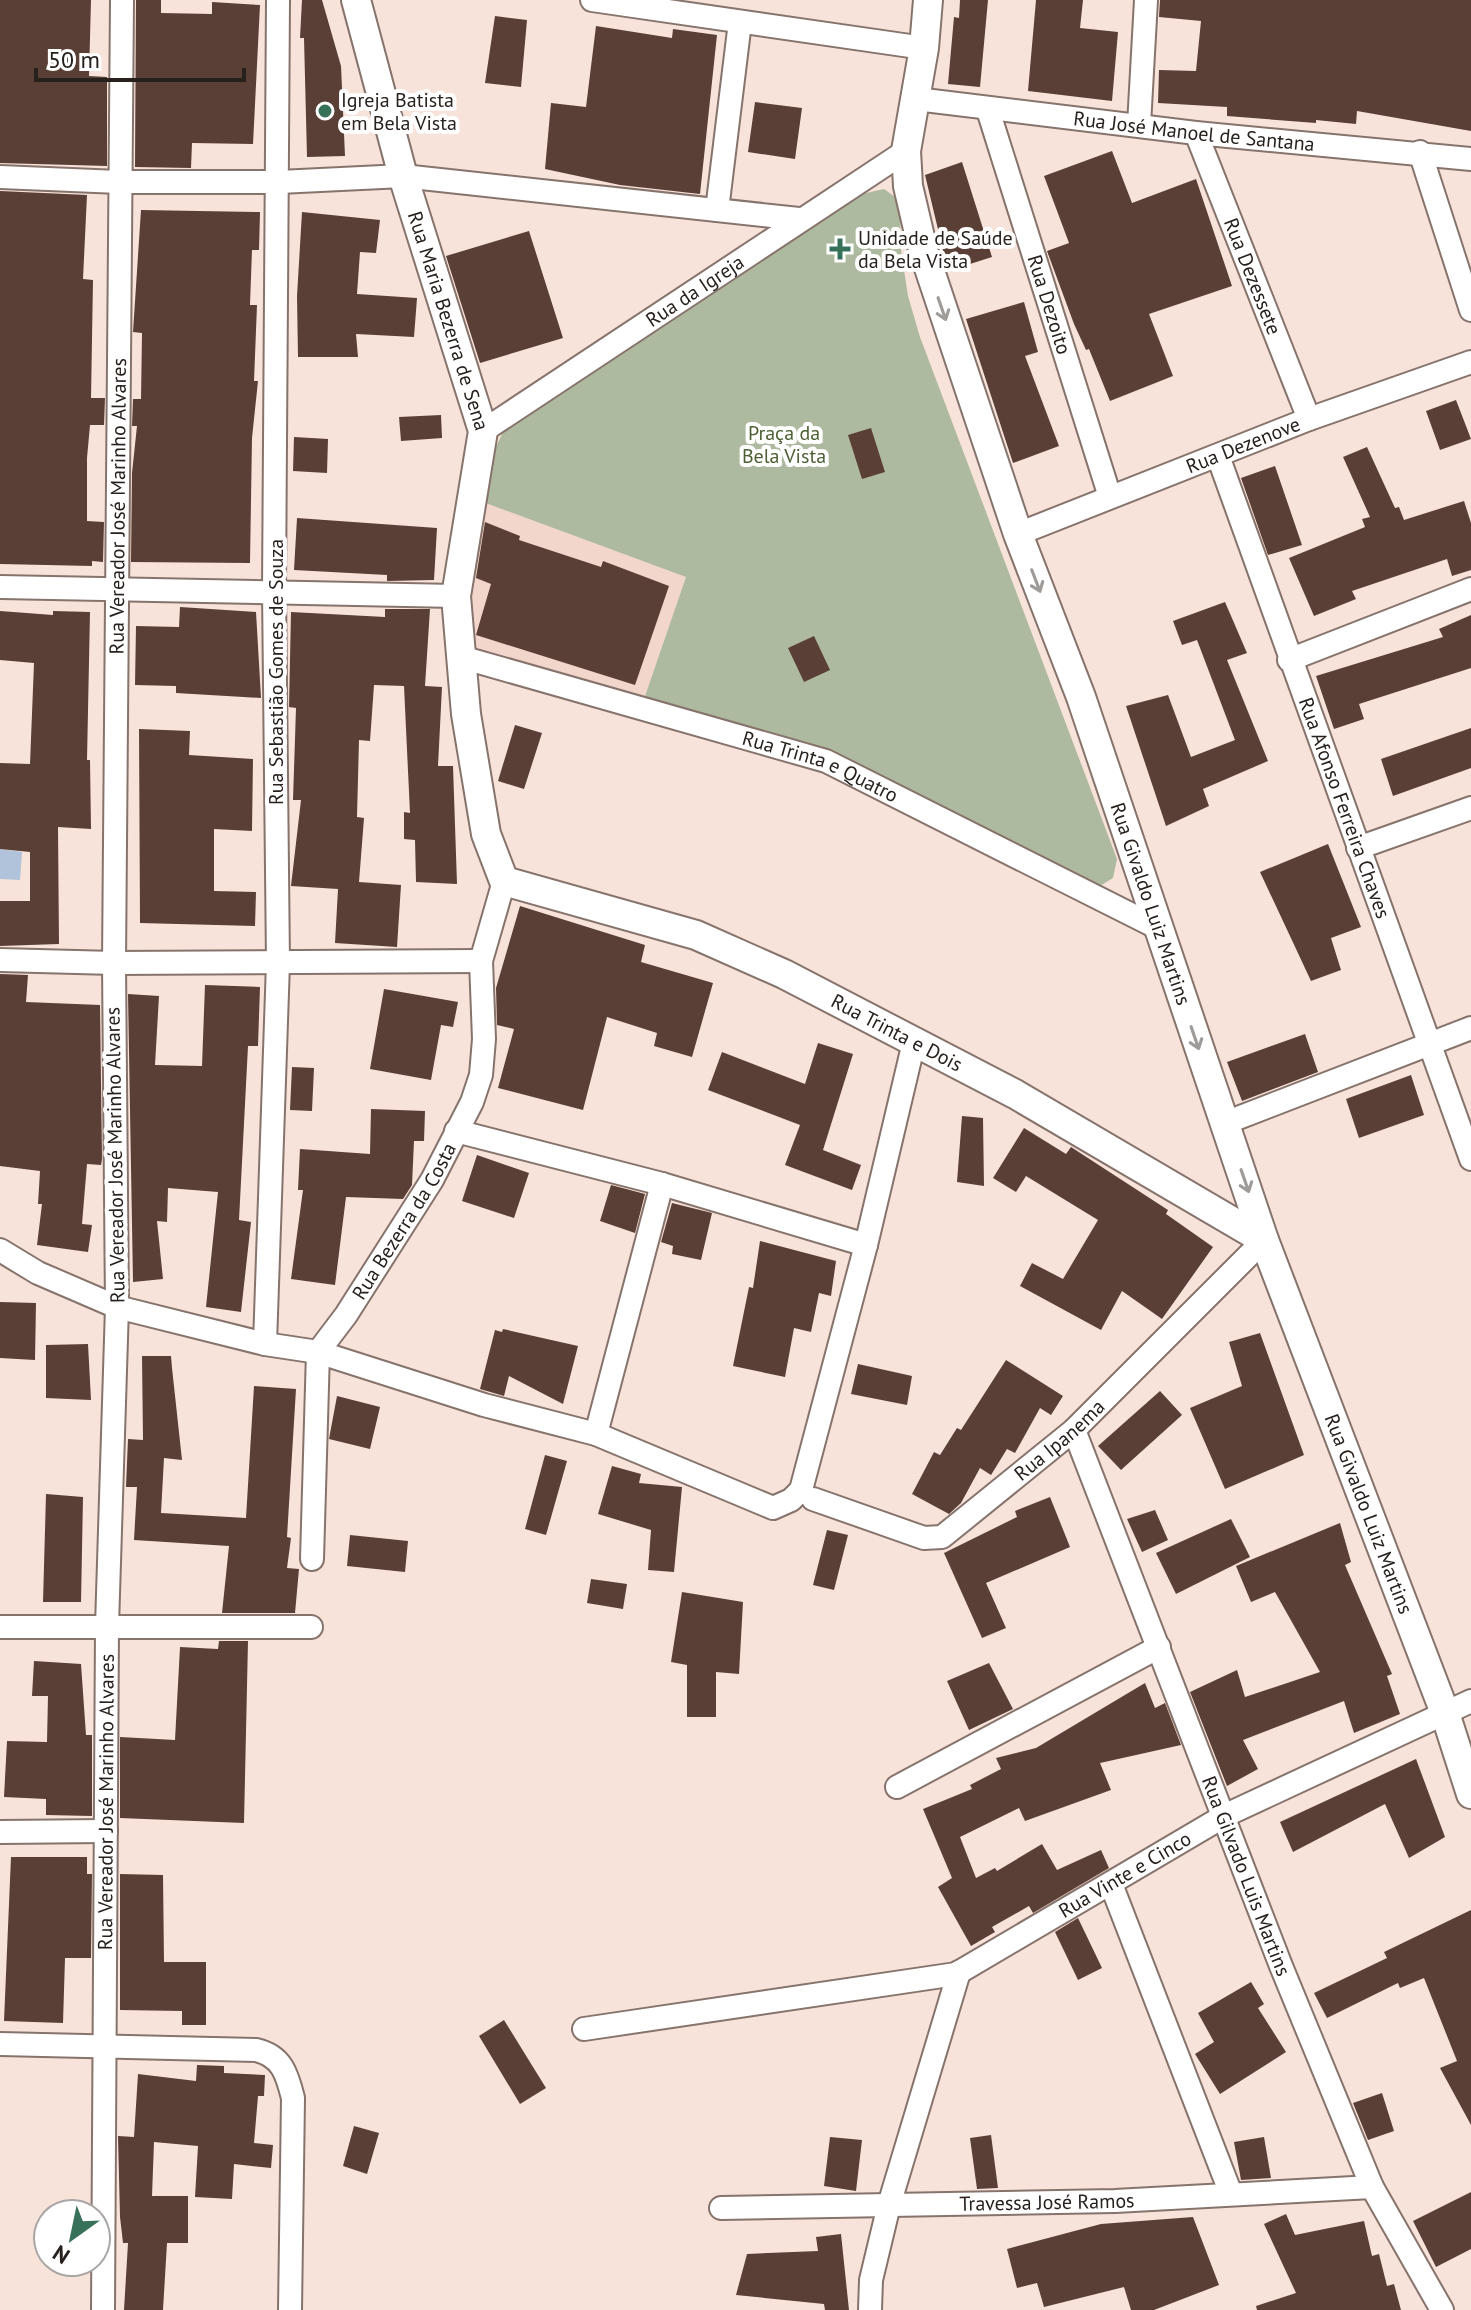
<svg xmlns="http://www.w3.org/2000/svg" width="1471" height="2310" viewBox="0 0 1471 2310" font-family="'PT Sans',sans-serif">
	<rect width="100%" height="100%" fill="#f8e3db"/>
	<path fill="#f3d6cb" d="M480 501 686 577 644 699 470 646 468 595Z"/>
	<path fill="#aeba9f" d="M884 189 894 196 900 212 901 250 908 296 920 337 1117 859 1113 878 1095 889 849 759 644 699 686 577 480 501 489 462 503 432 857 195Z"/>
	<path fill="#b1c2db" d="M0 849 22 852 20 880 0 879Z"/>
	<path fill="#593f35" d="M0 0H91L89 76 107 77V166L0 163Z
		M136 0H161V13L212 14V2L260 5 253 144 192 143 191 168 135 167Z
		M302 0H322L341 66 345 156 307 157 304 38H300Z
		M960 0H988L980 87 948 84 954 17 959 18Z
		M1036 0H1083L1080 28 1118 32 1112 101 1028 91Z
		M1160 0H1471V131L1357 111 1356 124 1316 120V123L1227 116V107L1158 103 1159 70 1196 71 1201 21 1159 17Z
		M495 16 527 20 521 87 485 83Z
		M596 26 672 38 673 29 717 35 700 194 620 185 545 169 551 103 586 107Z
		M755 102 802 108 795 159 748 152Z
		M1112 151 1132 203 1196 179 1232 286 1149 314 1173 376 1110 401 1089 349 1086 350 1074 324 1047 251 1069 243 1044 176Z
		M962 162 992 257 948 271 925 175Z
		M0 191 87 195 83 279 93 280 91 398H105L104 425H90L87 458V521L104 522 103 562 92 561V566L0 564Z
		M141 210 260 212 259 250H252L250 305H257L254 381H258L252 438 250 563 131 562 132 473 137 426H132L133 399H141L142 333 133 332Z
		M302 212 380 220 376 253 360 252 357 294 417 298 414 337 356 334 358 357H298L297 296Z
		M529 231 563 338 480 363 446 256Z
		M1024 302 1038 352 1025 356 1059 446 1013 463 966 319Z
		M1456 400 1471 439 1440 450 1426 411Z
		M441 415 442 438 401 441 399 417Z
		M871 428 885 472 862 479 848 435Z
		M294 437 328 439 327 473 293 471Z
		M1367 447 1395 508 1399 507 1404 520 1464 501 1471 523V570L1452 576 1447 559 1352 591 1356 599 1314 616 1289 558 1365 527 1362 519 1370 517 1343 457Z
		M1275 466 1302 545 1268 555 1241 478Z
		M297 518 437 528 434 580 387 581V575L294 570Z
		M485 522 520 536 519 540 601 567 603 561 669 586 635 685 476 635 491 584 476 578Z
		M1225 602 1247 653 1227 660 1268 761 1203 789 1209 806 1166 826 1126 706 1168 695 1191 757 1235 740 1197 640 1182 645 1173 621Z
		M180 607 256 612 261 698 176 693V686L135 685 136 626 179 627Z
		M385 609H430L425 686 442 687 438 766H453L457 884 416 882 415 840 404 839V812L410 813 404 686 374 685 370 741 359 740 357 817 364 818 359 882 401 885 397 947 335 943 338 889 291 886 301 800H293L296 708 289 707 291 612 385 617Z
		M0 611 53 615V611L90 612 87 760H90L91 829 58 827 59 944 0 946V901H30V852L0 849V763L30 764 34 663 0 660Z
		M1471 615V668L1359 704 1364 719 1334 729 1316 676 1443 637 1439 629Z
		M814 636 830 670 804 682 788 648Z
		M515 725 542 733 524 789 498 781Z
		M1471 728V768L1393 796 1381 759Z
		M139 729 190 731 189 755 253 759 252 831 214 829V891L256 892 255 926 140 923Z
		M1328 844 1361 927 1331 938 1341 970 1311 981 1260 872Z
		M520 906 645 945 641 962 713 983 692 1057 654 1046 657 1033 607 1017 583 1110 498 1088 514 1029 497 1025 496 988Z
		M0 974 28 975 26 1002 100 1005 102 1159 101 1165 87 1164 82 1224 92 1225 88 1252 37 1245 42 1204H38L40 1171 0 1166Z
		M205 985 260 987 258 1046H248L239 1220 251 1222 241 1312 206 1307 218 1192 168 1188 167 1222 157 1221 163 1279 133 1282 128 994 159 996 155 1065 202 1066Z
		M384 989 458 1002 453 1027 441 1025 431 1080 370 1069Z
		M1305 1034 1318 1072 1242 1101 1227 1062Z
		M818 1043 853 1054 823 1150 861 1165 852 1190 785 1165 800 1125 708 1090 722 1052 805 1084Z
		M292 1067 314 1068 312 1111 290 1110Z
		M1411 1075 1424 1115 1359 1138 1346 1099Z
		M371 1109 425 1111 424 1141H414L412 1185 403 1199 346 1197 335 1285 291 1279 303 1190H298L300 1149 370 1154Z
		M962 1116 983 1118 984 1186 957 1182Z
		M1024 1128 1066 1154 1071 1147 1168 1210 1166 1214 1213 1247 1162 1319 1122 1291 1101 1330 1020 1286 1032 1263 1063 1279 1098 1220 1026 1176 1016 1192 993 1178Z
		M477 1155 529 1173 514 1218 462 1201Z
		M611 1185 645 1194 635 1233 600 1221Z
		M672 1203 712 1213 701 1260 672 1254 673 1246 661 1242Z
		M760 1241 836 1261 831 1296 819 1293 811 1332 794 1328 785 1377 733 1366 749 1287 753 1288Z
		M0 1302 36 1303 35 1360 0 1358Z
		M503 1329 578 1346 563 1404 509 1376 504 1396 480 1389 495 1330 502 1332Z
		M1260 1333 1304 1455 1225 1489 1190 1408 1242 1386 1229 1342Z
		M88 1344 91 1400 46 1398V1345Z
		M142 1356H171L172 1368 182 1460 164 1458 161 1513 246 1518 254 1386 296 1389 287 1537 291 1538 287 1568 299 1569 295 1613H222L229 1546 134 1540 137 1487H126L128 1439 143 1440Z
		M1006 1360 1063 1396 1051 1415 1040 1408 1015 1453 1007 1449 991 1475 980 1468 961 1503 949 1514 912 1494 934 1452 940 1455 957 1428 961 1430Z
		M858 1364 912 1376 907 1405 851 1394Z
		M1160 1391 1182 1415 1121 1470 1098 1446Z
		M337 1396 380 1407 370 1449 329 1439Z
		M545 1455 567 1461 546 1535 525 1529Z
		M612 1466 641 1474 639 1483 682 1487 674 1572 648 1570 651 1530 598 1514Z
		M46 1494 83 1497 81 1602H43Z
		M1050 1497 1070 1547 986 1583 1006 1628 982 1638 944 1553 1017 1517 1015 1511Z
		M1155 1510 1168 1540 1142 1552 1127 1519Z
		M1231 1519 1250 1557 1176 1594 1156 1553Z
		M1340 1523 1351 1562 1345 1565 1392 1674 1387 1676 1400 1714 1354 1733 1344 1701 1243 1740 1258 1769 1227 1786 1190 1692 1237 1670 1245 1697 1320 1672 1275 1592 1251 1602 1236 1566Z
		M827 1530 848 1535 834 1590 813 1585Z
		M350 1535 408 1541 405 1572 347 1566Z
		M591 1579 627 1584 623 1609 587 1603Z
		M682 1592 743 1602 739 1674 716 1672V1717H687V1665L671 1662Z
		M219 1641H248L244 1823 120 1818V1737L175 1740 180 1647 218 1649Z
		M34 1661 81 1664 86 1735H92V1816L46 1815V1799L4 1797 7 1741 47 1742 48 1696H32Z
		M989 1663 1013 1709 969 1730 947 1681Z
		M1145 1683 1155 1708 1165 1703 1181 1745 1100 1763 1111 1790 1025 1821 1019 1808 960 1837 976 1878 995 1868 997 1871 1042 1844 1057 1870 1101 1850 1109 1868 1033 1913 1029 1906 992 1927 995 1932 971 1946 938 1887 952 1878 923 1809 972 1789 970 1785 1001 1769 996 1758 1036 1748Z
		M1416 1759 1445 1837 1409 1858 1385 1804 1293 1852 1280 1822Z
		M11 1857H87V1874H92L91 1958H65L63 2023 4 2021Z
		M120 1874 163 1875 164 1962H206V2025H182V2011L120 2010Z
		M1471 1910V2125L1440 2068 1457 2061 1424 1978 1400 1988 1398 1983 1327 2018 1314 1993 1387 1958 1384 1952Z
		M1078 1918 1102 1968 1078 1980 1055 1932Z
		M1251 1982 1264 2004 1258 2008 1286 2052 1220 2094 1195 2054 1214 2042 1198 2013Z
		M504 2020 546 2088 520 2104 479 2036Z
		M197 2065 224 2066V2073L265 2075 264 2096H258L254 2143 273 2145 271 2168 234 2164 232 2199 195 2197 198 2146 154 2142 152 2196H188V2243H167L163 2310H124L128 2243H123L120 2217 118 2136 134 2137 138 2074 196 2081Z
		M1382 2093 1394 2131 1368 2140 1353 2103Z
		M354 2126 379 2133 367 2174 343 2166Z
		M991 2135 998 2188 977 2189 970 2138Z
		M830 2137 862 2140 856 2191 824 2186Z
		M1264 2137 1271 2178 1241 2180 1234 2142Z
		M1471 2192V2249L1436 2267 1413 2221Z
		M1286 2214 1295 2235 1364 2221 1372 2256 1379 2254 1387 2286 1394 2284 1401 2310H1257L1256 2306 1296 2293 1264 2224Z
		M1193 2217 1219 2285 1154 2310H1131L1124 2287 1044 2307 1037 2283 1017 2288 1007 2249 1101 2224Z
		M841 2234 849 2310H825L824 2304 736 2295 747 2254 818 2251 816 2237Z"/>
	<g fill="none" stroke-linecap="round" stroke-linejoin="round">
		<defs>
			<g id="minor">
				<path d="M592 0 924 48"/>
				<path id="s1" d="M916 99 1196 133 1471 159"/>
				<path id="s2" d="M988 110 1110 497"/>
				<path d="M1139 125 1146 0"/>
				<path id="s3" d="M1196 133 1309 419"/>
				<path d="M1420 152 1471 310"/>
				<path d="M0 177 119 182H279L403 176 799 219"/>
				<path d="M717 210 740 22"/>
				<path id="s4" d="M483 431 906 151"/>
				<path id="s5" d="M1218 456 1471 1159"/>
				<path id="s6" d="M1018 534 1309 419 1471 362"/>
				<path d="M0 587 456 596"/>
				<path id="s7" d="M461 657 826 761 1158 928"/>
				<path d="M1289 660 1471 589"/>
				<path d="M1358 848 1471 808"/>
				<path d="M0 960 114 963 481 961"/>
				<path d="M1225 1123 1471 1028"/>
				<path d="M456 1131 662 1184 866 1245"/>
				<path d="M0 1250 38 1273 117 1307 265 1344 318 1352 484 1405 596 1434 773 1508 791 1500 801 1490 866 1245 914 1042"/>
				<path d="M265 1344 278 963 274 590 278 0"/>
				<path id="s8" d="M1074 1430 1281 1966 1372 2187 1442 2310"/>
				<path d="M596 1434 662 1184"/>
				<path id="s9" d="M813 1499 924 1538 942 1537 1074 1430 1264 1240"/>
				<path id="s10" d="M312 1559 318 1352 346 1315 432 1180 472 1102 481 1075 484 1039 481 961 504 881"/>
				<path d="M0 1627H311"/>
				<path d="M897 1787 1159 1647"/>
				<path d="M0 1832 106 1831"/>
				<path d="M1111 1884 1231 2194"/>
				<path id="s11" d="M584 2029 956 1974 1226 1815 1471 1701"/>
				<path d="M0 2044 256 2050C282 2056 287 2074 293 2098L290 2310"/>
				<path id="s12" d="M721 2208 1115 2201 1372 2187"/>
				<path id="s13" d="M103 2310 107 1626 117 1307 114 963 122 0"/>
				<path d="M870 2310 871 2280 889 2205 959 1972"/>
			</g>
			<g id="tertiary">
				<path id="s14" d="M356 0 403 176 483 431 456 596 466 714 486 834 504 881 696 935 784 974 1015 1094 1264 1240"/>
				<path id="s15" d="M928 0 924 48 906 151 908 186 923 250 1018 534 1081 697 1264 1240 1445 1713 1471 1794"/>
			</g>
		</defs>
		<use href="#minor" stroke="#86736c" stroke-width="26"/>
		<use href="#tertiary" stroke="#86736c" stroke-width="32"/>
		<use href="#minor" stroke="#fff" stroke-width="22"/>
		<use href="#tertiary" stroke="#fff" stroke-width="28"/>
	</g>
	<defs><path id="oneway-shaft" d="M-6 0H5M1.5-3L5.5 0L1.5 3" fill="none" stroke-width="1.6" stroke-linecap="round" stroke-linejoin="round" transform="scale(2)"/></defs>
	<g stroke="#9e9b99">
		<use href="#oneway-shaft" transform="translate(942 309) rotate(71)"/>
		<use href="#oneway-shaft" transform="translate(1036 581) rotate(69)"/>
		<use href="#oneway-shaft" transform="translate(1195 1038) rotate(71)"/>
		<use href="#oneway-shaft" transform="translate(1245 1181) rotate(71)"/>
	</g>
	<g fill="#387159" stroke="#fff" stroke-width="3">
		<circle cx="325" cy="111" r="8"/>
		<path d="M836 237h8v8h8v8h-8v8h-8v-8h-8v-8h8z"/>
	</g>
	<g text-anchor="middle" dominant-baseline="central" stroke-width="8" stroke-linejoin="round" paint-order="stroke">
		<g font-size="20" fill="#27201d" stroke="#fff" text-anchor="start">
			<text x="341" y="100">Igreja Batista<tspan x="341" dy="23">em Bela Vista</tspan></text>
			<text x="858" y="238">Unidade de Saúde<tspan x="858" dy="23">da Bela Vista</tspan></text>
		</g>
		<g font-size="20" fill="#27201d" stroke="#fff">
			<text stroke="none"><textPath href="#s1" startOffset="280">Rua José Manoel de Santana</textPath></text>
			<text stroke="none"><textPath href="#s3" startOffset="154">Rua Dezessete</textPath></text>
			<text stroke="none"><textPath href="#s4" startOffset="254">Rua da Igreja</textPath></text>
			<text stroke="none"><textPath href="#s2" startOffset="204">Rua Dezoito</textPath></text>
			<text stroke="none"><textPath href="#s14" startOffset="334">Rua Maria Bezerra de Sena</textPath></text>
			<text stroke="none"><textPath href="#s6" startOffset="242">Rua Dezenove</textPath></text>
			<text stroke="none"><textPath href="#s13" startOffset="1804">Rua Vereador José Marinho Alvares</textPath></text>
			<text transform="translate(276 672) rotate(-90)">Rua Sebastião Gomes de Souza</text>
			<text stroke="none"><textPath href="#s7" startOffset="376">Rua Trinta e Quatro</textPath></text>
			<text stroke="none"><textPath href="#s5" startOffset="374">Rua Afonso Ferreira Chaves</textPath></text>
			<text stroke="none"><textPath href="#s15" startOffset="946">Rua Givaldo Luiz Martins</textPath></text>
			<text stroke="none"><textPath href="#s14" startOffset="1330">Rua Trinta e Dois</textPath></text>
			<text transform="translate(115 1155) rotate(-91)">Rua Vereador José Marinho Alvares</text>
			<text stroke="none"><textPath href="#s10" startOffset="364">Rua Bezerra da Costa</textPath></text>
			<text stroke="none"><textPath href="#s9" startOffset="288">Rua Ipanema</textPath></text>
			<text stroke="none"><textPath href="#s15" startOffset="1594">Rua Givaldo Luiz Martins</textPath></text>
			<text stroke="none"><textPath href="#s13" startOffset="508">Rua Vereador José Marinho Alvares</textPath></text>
			<text stroke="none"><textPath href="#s11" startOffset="572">Rua Vinte e Cinco</textPath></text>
			<text stroke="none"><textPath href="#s8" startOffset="478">Rua Gilvado Luis Martins</textPath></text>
			<text stroke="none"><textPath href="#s12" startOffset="326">Travessa José Ramos</textPath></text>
		</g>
		<g font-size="20" fill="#4c5f32" stroke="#fff">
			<text x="784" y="433">Praça da<tspan x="784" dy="23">Bela Vista</tspan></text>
		</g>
	</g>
	<g transform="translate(72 2238) rotate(213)"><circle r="38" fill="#ffffff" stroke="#a9a6a5" stroke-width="2"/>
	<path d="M0-6L14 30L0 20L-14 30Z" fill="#387159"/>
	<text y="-12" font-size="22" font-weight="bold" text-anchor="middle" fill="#27201d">N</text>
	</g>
	<path d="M36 68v12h208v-12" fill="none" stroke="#27201d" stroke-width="4"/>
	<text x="48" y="68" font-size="24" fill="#27201d" stroke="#ffffff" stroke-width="6" paint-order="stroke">50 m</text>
</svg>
